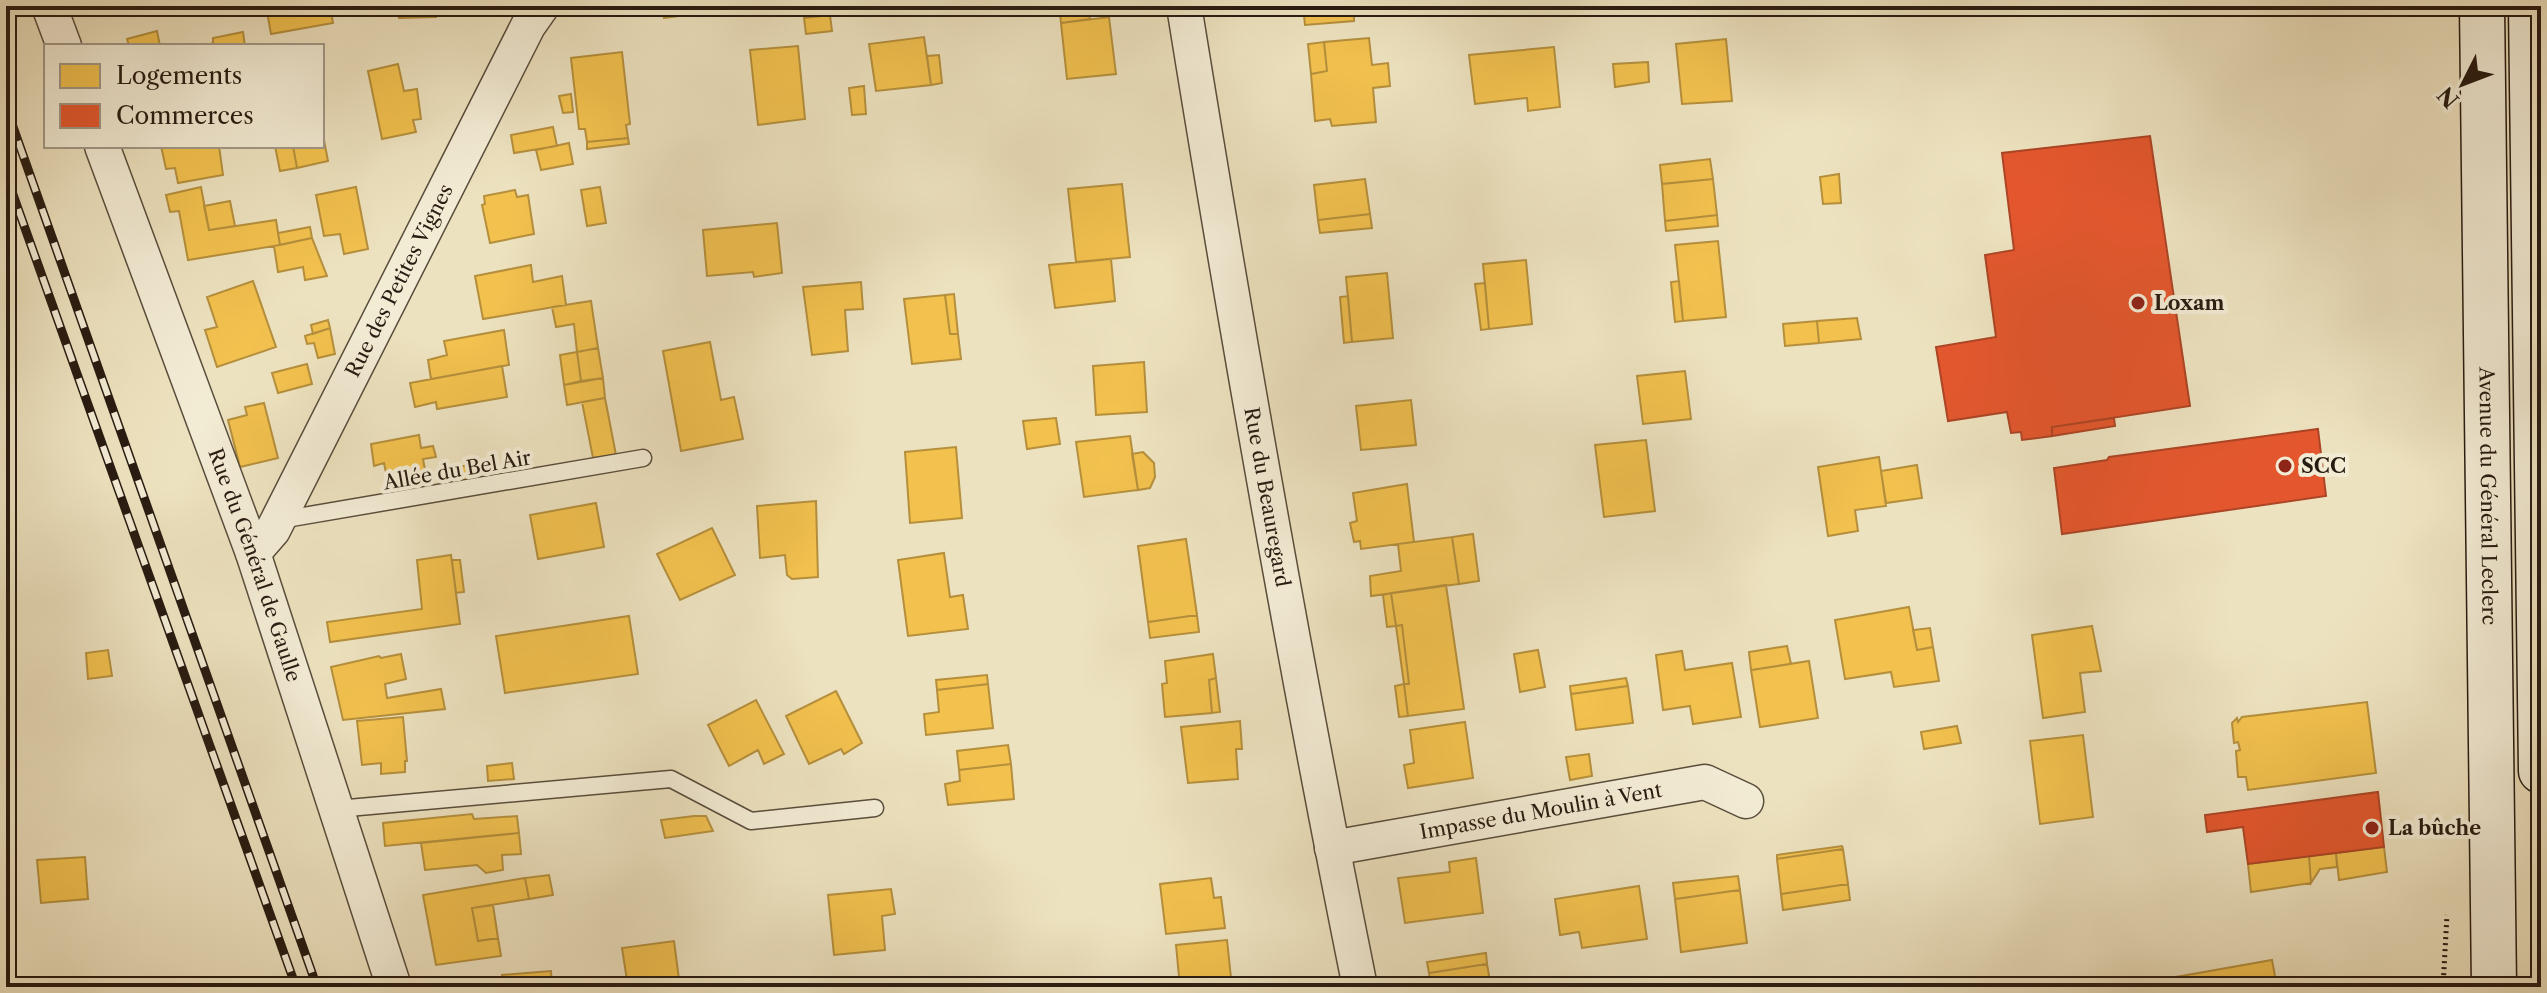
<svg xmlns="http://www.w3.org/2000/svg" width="2547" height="993" viewBox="0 0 2547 993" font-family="'Libre Caslon Text',serif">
	<rect width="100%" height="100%" fill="#ede2bf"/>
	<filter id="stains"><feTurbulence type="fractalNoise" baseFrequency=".0025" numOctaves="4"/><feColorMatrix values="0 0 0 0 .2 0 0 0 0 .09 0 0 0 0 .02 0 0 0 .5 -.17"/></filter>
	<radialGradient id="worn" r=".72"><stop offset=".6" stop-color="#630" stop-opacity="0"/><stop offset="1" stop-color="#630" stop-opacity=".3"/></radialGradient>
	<path fill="#f2c14e" stroke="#b58f3c" stroke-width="2" d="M266 6H330L333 23 271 34Z
		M398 6H479V10L436 13V17L399 18Z
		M662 6H711L712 12 664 18Z
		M1303 6H1354V21L1305 25Z
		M1530 6H1594V7L1531 11Z
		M1089 10 1090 19 1061 23 1060 13Z
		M830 15 832 31 806 34 804 18Z
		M1109 17 1116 74 1067 79 1061 23Z
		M157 31 160 46H129L127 39Z
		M243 32 245 46H205L213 43V38Z
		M924 37 931 85 876 91 869 44Z
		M1369 38 1372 65 1388 63 1390 86 1373 88 1376 122 1332 126 1330 119 1315 121 1311 74 1327 71 1324 42Z
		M1726 39 1732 101 1682 104 1676 44Z
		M1324 42 1327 71 1311 74 1308 44Z
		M798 46 805 119 758 125 750 50Z
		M1554 47 1560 107 1528 111 1527 98 1475 104 1469 55Z
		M622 52 630 124 626 125 628 138 587 142 585 129H579L571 58Z
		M939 55 942 83 931 85 927 56Z
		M1648 62 1649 82 1615 87 1613 64Z
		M398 64 404 91 417 89 421 119 413 120 416 132 382 139 368 71Z
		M864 86 866 114 852 115 849 88Z
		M571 94 573 112 563 113 559 96Z
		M553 127 557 146 514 153 511 135Z
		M628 138 629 144 587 149V142Z
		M324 140 328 161 297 168 293 146H322V141Z
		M569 143 573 164 541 170 536 150Z
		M161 146H219L223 175 178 183 175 168 166 169Z
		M275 146H293L297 168 280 171Z
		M1710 159 1713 179 1662 184 1660 165Z
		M1839 174 1841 203 1823 204 1820 177Z
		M1365 179 1370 214 1318 220 1314 185Z
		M1713 179 1717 215 1665 221 1662 184Z
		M1122 184 1130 257 1076 262 1068 189Z
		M201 187 209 230 276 220 280 245 188 260 179 211 170 212 166 195Z
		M356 187 368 249 344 254 340 234 324 236 316 195Z
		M600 187 606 223 587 226 581 190Z
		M515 190 517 197 528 195 534 234 490 243 482 205 485 204 484 196Z
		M230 201 235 226 209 230 204 206Z
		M1370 214 1372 228 1320 233 1318 220Z
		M1717 215 1718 226 1666 231 1665 221Z
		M777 223 782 273 754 277 753 272 707 276 703 230Z
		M310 227 312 238 280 245 278 233Z
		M312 238 327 276 305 280 303 267 278 272 274 246Z
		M1718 241 1726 317 1683 321 1675 245Z
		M1111 259 1115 301 1055 308 1049 265Z
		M1526 260 1532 324 1489 329 1483 264Z
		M531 265 533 282 562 276 566 305 483 319 475 276Z
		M1387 273 1393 338 1352 342 1346 277Z
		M253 281 276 347 217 367 205 330 217 327 207 297Z
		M1679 281 1683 321 1675 322 1671 282Z
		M861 282 863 309 845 310 848 351 812 355 803 287Z
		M1485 283 1489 329 1481 330 1475 284Z
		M954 294 958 334H950L945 295Z
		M945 295 950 334H958L961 359 912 364 904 299Z
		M1348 296 1352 342 1344 343 1340 297Z
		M591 301 598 348 577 352 574 324 556 327 552 307Z
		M1857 318 1861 339 1819 343 1817 321Z
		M328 320 330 328 313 334 311 325Z
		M1817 321 1819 343 1785 346 1783 324Z
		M330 328 335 354 318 358 314 343 307 344 305 336Z
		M504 330 509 365 431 379 428 360 447 355 444 341Z
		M710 342 721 400 734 397 743 439 681 451 663 351Z
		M598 348 603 378 581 381 577 352Z
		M577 352 581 381 564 385 560 355Z
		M1144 362 1147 412 1096 415 1093 366Z
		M307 364 312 384 278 393 272 373Z
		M502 366 507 397 437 409 436 402 415 407 410 383Z
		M1685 371 1691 419 1643 424 1637 376Z
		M603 378 605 398 567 405 564 385Z
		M605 398 616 455 593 458 582 402Z
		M1411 400 1416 445 1361 450 1356 406Z
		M264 403 278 458 240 467 228 420 247 415 245 407Z
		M1056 418 1060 444 1027 449 1023 421Z
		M419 435 421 448 433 446 436 457 423 459 427 480 389 487 384 463 374 466 371 444Z
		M1130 436 1138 490 1084 497 1076 442Z
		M1646 440 1655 511 1604 517 1595 445Z
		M956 447 962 518 910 523 905 452Z
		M1143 452 1154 463 1155 477 1150 488 1138 490 1132 454Z
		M1879 457 1886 506 1855 510 1858 531 1828 536 1818 467Z
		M473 464 476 480 453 484 450 469Z
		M1917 465 1922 498 1886 503 1881 471Z
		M1407 484 1414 542 1361 549 1360 541 1354 542 1350 523 1357 521 1353 493Z
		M816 501 818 577 792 579 787 575 785 555 760 558 757 506Z
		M596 503 604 547 538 559 530 515Z
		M712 528 735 575 680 600 657 554Z
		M1473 534 1479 581 1459 584 1452 537Z
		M1452 537 1459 584 1371 596 1370 576 1401 571 1398 544Z
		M1186 539 1197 615 1148 622 1138 546Z
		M944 553 950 597 963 595 968 629 908 636 898 560Z
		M451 555 460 624 330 642 327 622 422 609 417 560Z
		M452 560H460L464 592 456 593Z
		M1446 585 1464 709 1408 716 1404 684H1409L1402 625 1396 626 1391 593Z
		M1391 593 1396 626 1387 627 1383 595Z
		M1909 607 1917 650 1933 647 1939 681 1894 687 1891 672 1845 679 1835 620Z
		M1197 615 1199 632 1150 638 1148 622Z
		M629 616 638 674 505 693 496 636Z
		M1402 625 1409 684H1404L1396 626Z
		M2092 626 2101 671 2080 673 2085 712 2043 718 2032 635Z
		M1930 628 1933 647 1917 650 1913 630Z
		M1787 646 1791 664 1751 670 1749 652Z
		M108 650 112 676 88 679 86 653Z
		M1538 650 1545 687 1520 692 1514 654Z
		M1682 651 1685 670 1732 663 1741 717 1693 724 1690 706 1663 710 1656 655Z
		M401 654 406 679 385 684 387 698 441 689 445 709 343 720 331 667 379 656 381 658Z
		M1213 654 1216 678 1209 680 1212 713 1165 717 1162 684 1167 683 1165 661Z
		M1809 661 1818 718 1760 727 1751 670Z
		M987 675 988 684 937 690 936 680Z
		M1216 678 1220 712 1212 713 1209 680Z
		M1626 678 1628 686 1571 694 1570 686Z
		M988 684 993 728 926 735 924 714 939 712 937 690Z
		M1404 684 1408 716 1399 717 1395 686Z
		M1628 686 1633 723 1576 730 1571 694Z
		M836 691 862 743 844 754 841 749 809 764 786 716Z
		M756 700 784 754 764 764 758 750 729 766 708 725Z
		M2367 702 2376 773 2248 790 2246 777H2238L2236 751 2240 750 2238 742 2234 743 2232 723 2237 718 2238 722 2242 717Z
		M403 717 407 761H405V772L381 774V763L362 765 357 721Z
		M1240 721 1242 749H1236L1238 779 1188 783 1181 727Z
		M1465 722 1473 778 1408 788 1404 765 1414 763 1410 730Z
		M1957 726 1961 743 1924 749 1921 732Z
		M2083 735 2093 817 2040 824 2030 741Z
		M1008 745 1011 764 959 770 957 751Z
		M1589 754 1592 776 1570 780 1566 757Z
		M512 763 514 779 488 781 487 766Z
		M1011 764 1014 799 948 805 945 784 960 781 959 770Z
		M472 814 474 819 517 816 519 833 385 846 383 823Z
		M694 816H706L713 831 665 838 661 820Z
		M519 833 521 854 502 855 503 870 486 873 477 865 425 870 421 843Z
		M1842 846 1843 849 1777 859V855Z
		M2384 847 2387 872 2339 880 2336 853Z
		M1843 849 1848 884 1781 894 1777 859Z
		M2336 853 2337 867 2320 869 2311 883 2309 856Z
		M2309 856 2311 883 2251 892 2248 864Z
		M85 857 88 899 41 903 37 860Z
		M1476 858 1483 913 1405 923 1398 878 1450 872 1449 862Z
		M549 875 553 895 529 899 525 878Z
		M1738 876 1740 890 1675 899 1673 883Z
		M525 878 529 899 472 908 478 941 498 938 501 956 436 965 423 895Z
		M1211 878 1214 898 1221 897 1225 928 1166 934 1160 884Z
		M1848 884 1850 900 1783 910 1781 894Z
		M1639 886 1647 939 1582 948 1579 932 1560 935 1555 899Z
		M891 889 895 914 882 916 885 950 834 955 828 895Z
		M1740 890 1747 943 1681 952 1675 899Z
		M493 905 498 938 478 941 472 908Z
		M1227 940 1232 987H1180L1176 945Z
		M674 941 680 987H628L622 948Z
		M1486 953 1487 964 1429 973 1427 962Z
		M2272 960 2277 987H2119Z
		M1487 964 1491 987H1431L1429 973Z
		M551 971 552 987H503L502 975Z
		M891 977 892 987H842L841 982Z"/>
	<path fill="#e4572e" stroke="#ac4525" stroke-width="2" d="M2150 136 2190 406 2052 427V436L2022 440 2021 432 2011 433 2007 412 1948 421 1936 347 1996 337 1985 255 2014 250 2002 153Z
		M2114 418 2115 426 2052 436V427Z
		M2318 429 2326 496 2062 534 2054 468 2107 460 2109 457Z
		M2378 792 2384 847 2248 864 2243 827 2207 832 2205 815Z"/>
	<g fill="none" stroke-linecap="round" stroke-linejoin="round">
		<defs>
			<path id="lane" d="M280 520 643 458
				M337 809 671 779 751 821 875 808"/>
			<g id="street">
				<path d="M49 6 64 46"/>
				<path id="s1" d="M1184 6C1237 334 1294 661 1360 987"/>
				<path id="s2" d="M102 146 253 553 394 987"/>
				<path id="s3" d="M253 553 273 530 528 26 542 6"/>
				<path id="s4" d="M1332 848 1705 782 1746 801"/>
			</g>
			<g id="secondary">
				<path id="s5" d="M2482 6 2494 987"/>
				<path d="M2531 6 2541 771"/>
			</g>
		</defs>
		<use href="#lane" stroke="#594d3c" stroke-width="19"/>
		<use href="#street" stroke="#594d3c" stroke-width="37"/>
		<use href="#secondary" stroke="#281b11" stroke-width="47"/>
		<path stroke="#281b11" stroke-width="5" stroke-dasharray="2 4" stroke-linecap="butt" d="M2443 987 2447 915"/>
		<use href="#lane" stroke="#f3ecd5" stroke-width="16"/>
		<use href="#street" stroke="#f3ecd5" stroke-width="34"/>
		<use href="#secondary" stroke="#f3ecd5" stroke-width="44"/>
		<defs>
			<path id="rail" d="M6 107 317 987
				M6 175 296 987"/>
		</defs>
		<use href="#rail" stroke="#281b11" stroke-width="9"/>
		<use href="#rail" stroke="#f3ecd5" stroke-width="6" stroke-dasharray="18" stroke-linecap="butt"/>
	</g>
	<g fill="#8f2418" stroke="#f3ecd5" stroke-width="3">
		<circle cx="2138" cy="303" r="8"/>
		<circle cx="2285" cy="466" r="8"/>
		<circle cx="2372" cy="828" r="8"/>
	</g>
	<g text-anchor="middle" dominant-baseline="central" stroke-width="8" stroke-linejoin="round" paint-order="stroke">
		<g font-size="20" fill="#281b11" stroke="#f3ecd5">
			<text stroke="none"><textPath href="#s3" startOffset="310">Rue des Petites Vignes</textPath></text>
			<text transform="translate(457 470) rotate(-10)">Allée du Bel Air</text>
			<text stroke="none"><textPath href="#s1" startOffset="498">Rue du Beauregard</textPath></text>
			<text stroke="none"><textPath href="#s5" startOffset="490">Avenue du Général Leclerc</textPath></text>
			<text stroke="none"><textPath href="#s2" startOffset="446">Rue du Général de Gaulle</textPath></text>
			<text stroke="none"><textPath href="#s4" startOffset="212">Impasse du Moulin à Vent</textPath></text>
		</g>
		<g font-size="20" font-weight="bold" fill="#281b11" stroke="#f3ecd5" text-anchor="start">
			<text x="2154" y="303">Loxam</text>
			<text x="2301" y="466">SCC</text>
			<text x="2388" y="828">La bûche</text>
		</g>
	</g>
	<rect width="2547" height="993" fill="none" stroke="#ede2bf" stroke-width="32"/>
	<rect x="8" y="8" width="2531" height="977" fill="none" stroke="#281b11" stroke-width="4"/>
	<rect x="16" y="16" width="2515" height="961" fill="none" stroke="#281b11" stroke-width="2"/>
	<rect x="44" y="44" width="280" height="104" fill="#f3ecd5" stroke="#a29887" stroke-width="2"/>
	<rect x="60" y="64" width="40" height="24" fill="#f2c14e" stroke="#a29887" stroke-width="2"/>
	<text x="116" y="84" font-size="24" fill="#281b11">Logements</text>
	<rect x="60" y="104" width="40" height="24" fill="#e4572e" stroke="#a29887" stroke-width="2"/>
	<text x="116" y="124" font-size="24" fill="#281b11">Commerces</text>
	<g transform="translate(2463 84) rotate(228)" stroke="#f3ecd5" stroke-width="6" paint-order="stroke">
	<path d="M0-6L14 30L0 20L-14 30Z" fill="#281b11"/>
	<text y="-12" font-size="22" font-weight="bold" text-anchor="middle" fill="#281b11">N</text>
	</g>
	<rect width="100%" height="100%" filter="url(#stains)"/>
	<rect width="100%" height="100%" fill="url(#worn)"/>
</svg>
